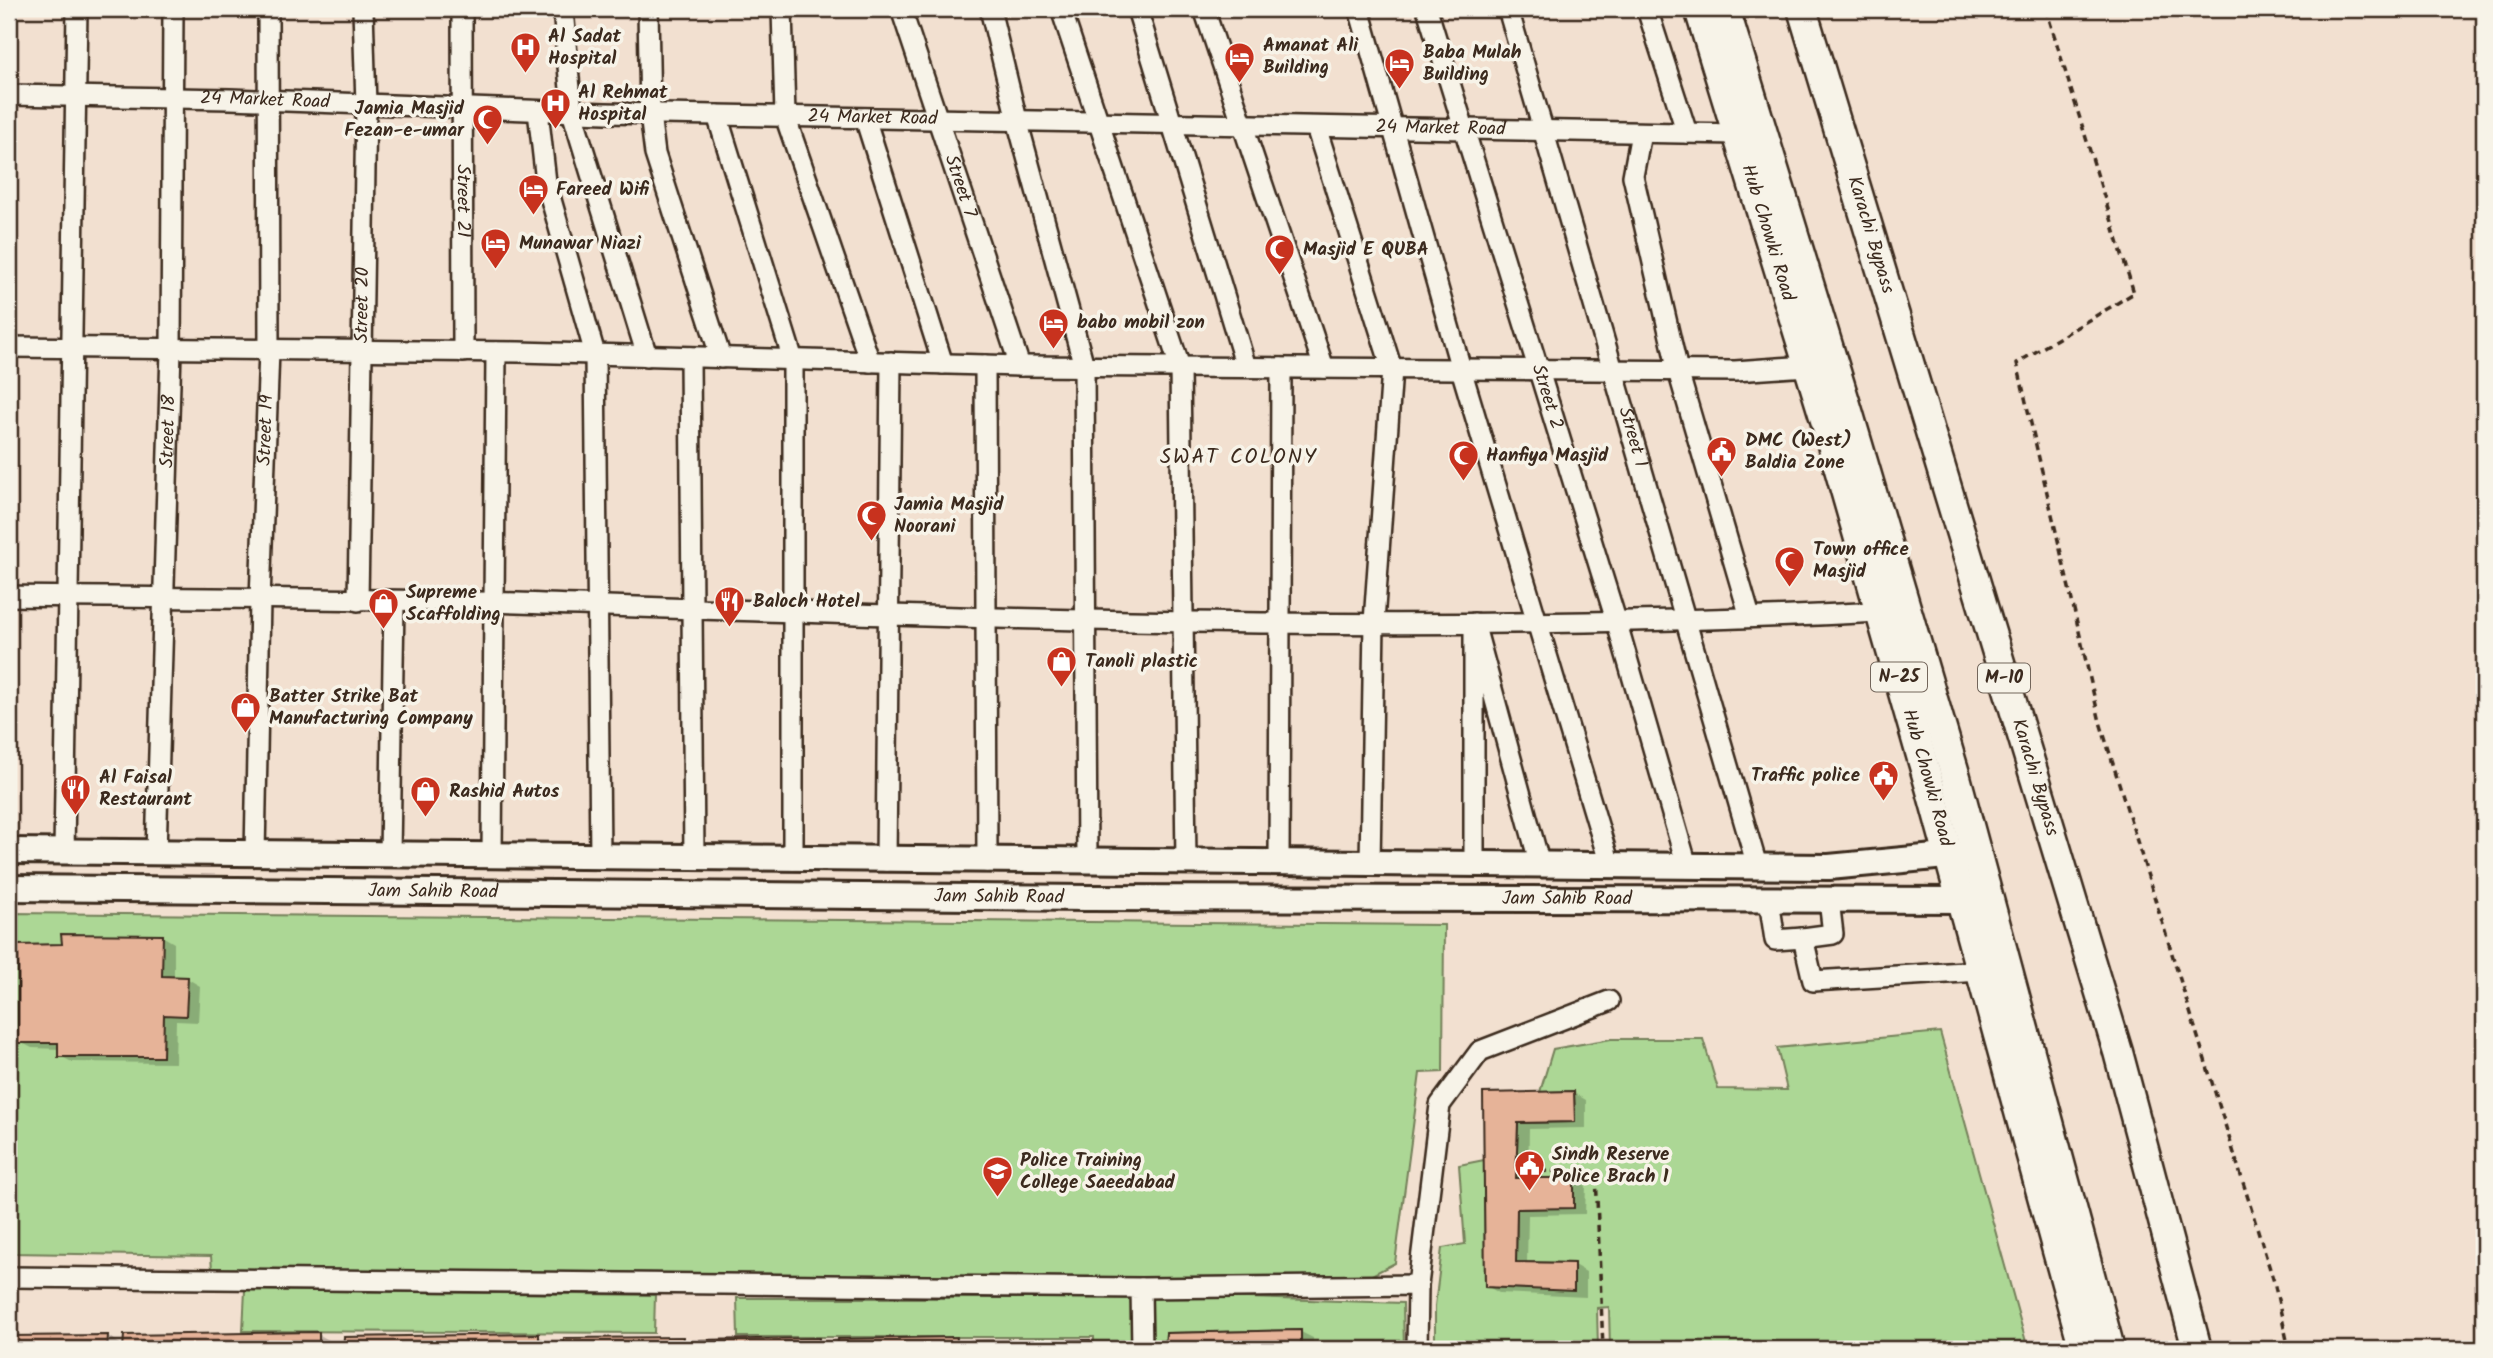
<svg xmlns="http://www.w3.org/2000/svg" width="2493" height="1358" viewBox="0 0 2493 1358" font-family="Kalam,sans-serif">
	<rect width="100%" height="100%" fill="#f2e0d0"/>
	<filter id="ink" filterUnits="userSpaceOnUse"><feTurbulence type="fractalNoise" baseFrequency=".0143" numOctaves="2"/><feDisplacementMap in="SourceGraphic" scale="14" xChannelSelector="R" yChannelSelector="G"/><feConvolveMatrix kernelMatrix="1 2 1 2 8 2 1 2 1" color-interpolation-filters="sRGB"/></filter>
	<g filter="url(#ink)">
		<path fill="#acd795" stroke="#74805a" stroke-width="2" d="M9 913 1444 925 1443 1072 1420 1073 1395 1263 1366 1278 954 1277 212 1270 211 1256 9 1253Z
			M1940 1032 2028 1349H1610L1609 1307 1597 1308 1598 1349H1435V1306L1442 1248 1465 1244 1459 1165 1484 1160 1485 1287 1574 1290V1263L1516 1262 1517 1209 1574 1207V1178H1516L1518 1123 1575 1122 1574 1091 1540 1092 1553 1049 1611 1039H1703L1718 1089 1787 1090 1777 1048Z
			M245 1290 655 1295 654 1333 243 1331Z
			M1151 1295 1403 1303 1404 1349H1301V1330L1166 1333 1165 1349H1147V1302Z
			M737 1298H1133L1134 1349H1094V1337H738Z"/>
		<path fill="#0003" d="M162 936 174 943V978L188 979 200 986 198 1022 176 1021 175 1063 72 1062 60 1056V1049L32 1048 20 1042 64 946Z
			M1574 1093 1586 1100V1128L1529 1129 1528 1180 1574 1179 1586 1186 1585 1214 1528 1215 1527 1264 1574 1265 1586 1272V1297L1499 1293 1487 1286 1484 1095Z
			M1301 1332 1313 1338V1349H1167V1334Z
			M318 1334 336 1344V1349H9V1338L108 1336 125 1347Z
			M538 1336 556 1346V1349H345V1339Z
			M682 1338 701 1349H565L566 1340Z
			M957 1339 973 1348V1343L1090 1341 1104 1349H839L840 1340Z
			M819 1340 835 1349H702V1342Z"/>
		<path fill="#e6b398" stroke="#3b2a1e" stroke-width="2" d="M61 934 163 935 162 976 188 977 186 1016 164 1015 163 1057H58V1043H18V945L62 944Z
			M1574 1091 1575 1122 1518 1123 1516 1178H1574V1208L1517 1209 1516 1262 1574 1263V1291L1485 1287 1483 1093Z
			M1301 1330V1349H1165L1166 1333Z
			M319 1332V1349H123L124 1335Z
			M539 1334V1349H343L344 1337Z
			M108 1335 107 1349H9V1336Z
			M683 1337 682 1349H564V1338Z
			M957 1337 956 1349H837L838 1339Z
			M819 1338V1349H700V1340Z
			M1090 1340V1349H971V1341Z"/>
		<g fill="none" stroke-linecap="round" stroke-linejoin="round">
			<defs>
				<g id="minor">
					<path id="s1" d="M462 9 463 352"/>
					<path d="M563 9 572 112 647 356"/>
					<path d="M648 9 650 114 655 154 721 358"/>
					<path d="M782 9 785 116 870 362"/>
					<path id="s2" d="M901 9 1020 366"/>
					<path d="M990 9 1017 120 1084 366 1087 862"/>
					<path d="M1061 9 1180 367 1186 863"/>
					<path d="M1137 9 1246 367"/>
					<path d="M1204 9 1324 368"/>
					<path d="M1359 9 1461 369 1610 865"/>
					<path id="s3" d="M1427 9 1616 620 1687 866"/>
					<path id="s4" d="M1508 9 1757 866"/>
					<path d="M1647 9 1687 133"/>
					<path id="s5" d="M9 95 230 99 605 113 1737 134"/>
					<path d="M538 111 546 182 595 354 600 858"/>
					<path d="M717 115 793 360V860"/>
					<path d="M865 118 943 364"/>
					<path d="M1316 127 1392 369 1374 622 1370 864"/>
					<path d="M1641 133 1633 176 1678 371 1750 617"/>
					<path d="M9 347 519 352 1020 366 1735 371 1808 366"/>
					<path d="M690 357 694 859"/>
					<path d="M985 365 987 862"/>
					<path d="M9 596C178 598 347 598 517 603 971 618 1426 636 1880 612"/>
					<path id="s6" d="M358 601 366 105 363 9"/>
					<path d="M64 852 77 9"/>
					<path id="s7" d="M156 853 171 350 173 9"/>
					<path id="s8" d="M255 854 260 600 269 350 268 9"/>
					<path d="M390 855 394 602"/>
					<path d="M492 856 496 352"/>
					<path d="M886 861 891 362"/>
					<path d="M1279 863 1281 368"/>
					<path d="M1474 864V623L1540 865"/>
					<path d="M1769 900 1775 940 1803 938"/>
					<path d="M1829 900 1833 934 1803 938 1813 981 1981 971"/>
					<path d="M9 1277 1141 1288 1142 1349"/>
					<path d="M1418 1285 1440 1105 1480 1051 1609 1001"/>
					<path d="M1141 1288 1418 1285 1417 1349"/>
				</g>
				<g id="major">
					<path d="M9 851 1829 867 1967 854"/>
					<path id="s9" d="M9 888 1087 898 1978 900"/>
				</g>
				<g id="highway">
					<path id="s10" d="M1699 9 1825 420 1930 787 2084 1349"/>
					<path d="M1725 9 1848 411 1956 777 2110 1349"/>
					<path id="s11" d="M1802 9 2118 1052 2197 1349"/>
				</g>
			</defs>
			<use href="#minor" stroke="#3b2a1e" stroke-width="24"/>
			<use href="#major" stroke="#3b2a1e" stroke-width="30"/>
			<use href="#highway" stroke="#3b2a1e" stroke-width="33"/>
			<path stroke="#3b2a1e" stroke-width="3.5" stroke-dasharray="7 5" stroke-linecap="butt" d="M2046 9 2134 293 2017 363 2100 722 2274 1282 2289 1349
				M1516 1170 1596 1173 1603 1349"/>
			<use href="#minor" stroke="#f7f3e8" stroke-width="19"/>
			<use href="#major" stroke="#f7f3e8" stroke-width="24"/>
			<use href="#highway" stroke="#f7f3e8" stroke-width="28"/>
		</g>
	</g>
	<defs>
		<symbol id="hospital-pin" viewBox="-11 -11 22 30"><path d="M0 17L-7.5 6A9.5 9.5 0 1 1 7.5 6Z" fill="#c8321e" stroke="#f7f3e8"/><path d="M-5-5h3v3.5h4V-5h3V5h-3V1.5h-4V5h-3Z" fill="#fff"/></symbol>
		<symbol id="hotel-pin" viewBox="-11 -11 22 30"><path d="M0 17L-7.5 6A9.5 9.5 0 1 1 7.5 6Z" fill="#c8321e" stroke="#f7f3e8"/><path d="M-6-4.5h1.5V1H6V5H4.5V3h-9V5H-6ZM-4 0a1.8 1.8 0 1 1 3.6 0ZM.5 0V-2.5h3Q6-2.5 6 0Z" fill="#fff"/></symbol>
		<symbol id="mosque-pin" viewBox="-11 -11 22 30"><path d="M0 17L-7.5 6A9.5 9.5 0 1 1 7.5 6Z" fill="#c8321e" stroke="#f7f3e8"/><path d="M3.5-4.9A6 6 0 1 0 3.5 4.9A5 5 0 1 1 3.5-4.9Z" fill="#fff"/></symbol>
		<symbol id="civic-pin" viewBox="-11 -11 22 30"><path d="M0 17L-7.5 6A9.5 9.5 0 1 1 7.5 6Z" fill="#c8321e" stroke="#f7f3e8"/><path d="M-.6-6.5H3V-4.5H.6V-3L4-1V1h2V6H-6V1h2V-1L-.6-3ZM-1.2 2.5V6h2.4V2.5Z" fill="#fff"/></symbol>
		<symbol id="restaurant-pin" viewBox="-11 -11 22 30"><path d="M0 17L-7.5 6A9.5 9.5 0 1 1 7.5 6Z" fill="#c8321e" stroke="#f7f3e8"/><path d="M-5-6h1v4h1v-4h1v4h1v-4h1v5L-1.5 .5V6h-2V.5L-5-1ZM5-6V6H3V1.5H1.5Q1.5-4 5-6Z" fill="#fff"/></symbol>
		<symbol id="shop-pin" viewBox="-11 -11 22 30"><path d="M0 17L-7.5 6A9.5 9.5 0 1 1 7.5 6Z" fill="#c8321e" stroke="#f7f3e8"/><path d="M-5-2.5h2.3a2.7 3.5 0 0 1 5.4 0H5L5.5 6h-11ZM-1.5-2.5h3a1.5 2.3 0 0 0-3 0Z" fill="#fff"/></symbol>
		<symbol id="university-pin" viewBox="-11 -11 22 30"><path d="M0 17L-7.5 6A9.5 9.5 0 1 1 7.5 6Z" fill="#c8321e" stroke="#f7f3e8"/><path d="M0-5L7-2L0 1L-7-2ZM-4 1L0 2.5L4 1V4Q0 6-4 4Z" fill="#fff"/></symbol>
	</defs>
	<g fill-rule="evenodd">
		<use href="#hospital-pin" x="508" y="30" width="35" height="47"/>
		<use href="#hotel-pin" x="1222" y="40" width="35" height="47"/>
		<use href="#hotel-pin" x="1382" y="46" width="35" height="47"/>
		<use href="#hospital-pin" x="538" y="86" width="35" height="47"/>
		<use href="#mosque-pin" x="470" y="102" width="35" height="47"/>
		<use href="#hotel-pin" x="516" y="172" width="35" height="47"/>
		<use href="#hotel-pin" x="478" y="226" width="35" height="47"/>
		<use href="#mosque-pin" x="1262" y="232" width="35" height="47"/>
		<use href="#hotel-pin" x="1036" y="306" width="35" height="47"/>
		<use href="#civic-pin" x="1704" y="434" width="35" height="47"/>
		<use href="#mosque-pin" x="1446" y="438" width="35" height="47"/>
		<use href="#mosque-pin" x="854" y="498" width="35" height="47"/>
		<use href="#mosque-pin" x="1772" y="544" width="35" height="47"/>
		<use href="#restaurant-pin" x="712" y="584" width="35" height="47"/>
		<use href="#shop-pin" x="366" y="586" width="35" height="47"/>
		<use href="#shop-pin" x="1044" y="644" width="35" height="47"/>
		<use href="#shop-pin" x="228" y="690" width="35" height="47"/>
		<use href="#civic-pin" x="1866" y="758" width="35" height="47"/>
		<use href="#restaurant-pin" x="58" y="772" width="35" height="47"/>
		<use href="#shop-pin" x="408" y="774" width="35" height="47"/>
		<use href="#civic-pin" x="1512" y="1148" width="35" height="47"/>
		<use href="#university-pin" x="980" y="1154" width="35" height="47"/>
	</g>
	<g text-anchor="middle" dominant-baseline="central" stroke-width="7" stroke-linejoin="round" paint-order="stroke">
		<g fill="#f7f3e8" stroke="#73665b" stroke-width="2">
			<rect x="1871" y="662.5" width="56" height="29" rx="5"/>
			<rect x="1978" y="663.5" width="52" height="29" rx="5"/>
		</g>
		<g font-size="18" font-weight="bold" fill="#3b2a1e">
			<text x="1899" y="677">N-25</text>
			<text x="2004" y="678">M-10</text>
		</g>
		<g font-size="19" font-weight="bold" fill="#3b2a1e" stroke="#f7f3e8" text-anchor="start">
			<text x="548" y="37">Al Sadat<tspan x="548" dy="22">Hospital</tspan></text>
			<text x="1263" y="46">Amanat Ali<tspan x="1263" dy="22">Building</tspan></text>
			<text x="1423" y="53">Baba Mulah<tspan x="1423" dy="22">Building</tspan></text>
			<text x="578" y="93">Al Rehmat<tspan x="578" dy="22">Hospital</tspan></text>
			<text x="464" y="109" text-anchor="end">Jamia Masjid<tspan x="464" dy="22">Fezan-e-umar</tspan></text>
			<text x="556" y="190">Fareed Wifi</text>
			<text x="519" y="244">Munawar Niazi</text>
			<text x="1303" y="250">Masjid E QUBA</text>
			<text x="1077" y="323">babo mobil zon</text>
			<text x="1745" y="441">DMC (West)<tspan x="1745" dy="22">Baldia Zone</tspan></text>
			<text x="1486" y="456">Hanfiya Masjid</text>
			<text x="894" y="505">Jamia Masjid<tspan x="894" dy="22">Noorani</tspan></text>
			<text x="1813" y="550">Town office<tspan x="1813" dy="22">Masjid</tspan></text>
			<text x="406" y="593">Supreme<tspan x="406" dy="22">Scaffolding</tspan></text>
			<text x="753" y="602">Baloch Hotel</text>
			<text x="1085" y="662">Tanoli plastic</text>
			<text x="269" y="697">Batter Strike Bat<tspan x="269" dy="22">Manufacturing Company</tspan></text>
			<text x="1860" y="776" text-anchor="end">Traffic police</text>
			<text x="99" y="778">Al Faisal<tspan x="99" dy="22">Restaurant</tspan></text>
			<text x="449" y="792">Rashid Autos</text>
			<text x="1552" y="1155">Sindh Reserve<tspan x="1552" dy="22">Police Brach 1</tspan></text>
			<text x="1020" y="1161">Police Training<tspan x="1020" dy="22">College Saeedabad</tspan></text>
		</g>
		<g font-size="19" fill="#3b2a1e" stroke="#f7f3e8">
			<text stroke="none"><textPath href="#s5" startOffset="256">24 Market Road</textPath></text>
			<text stroke="none"><textPath href="#s5" startOffset="864">24 Market Road</textPath></text>
			<text stroke="none"><textPath href="#s5" startOffset="1432">24 Market Road</textPath></text>
			<text stroke="none"><textPath href="#s2" startOffset="187">Street 7</textPath></text>
			<text stroke="none"><textPath href="#s1" startOffset="192">Street 21</textPath></text>
			<text stroke="none"><textPath href="#s10" startOffset="234">Hub Chowki Road</textPath></text>
			<text stroke="none"><textPath href="#s11" startOffset="236">Karachi Bypass</textPath></text>
			<text stroke="none"><textPath href="#s6" startOffset="296">Street 20</textPath></text>
			<text stroke="none"><textPath href="#s3" startOffset="406">Street 2</textPath></text>
			<text stroke="none"><textPath href="#s7" startOffset="422">Street 18</textPath></text>
			<text stroke="none"><textPath href="#s8" startOffset="424">Street 19</textPath></text>
			<text stroke="none"><textPath href="#s4" startOffset="446">Street 1</textPath></text>
			<text stroke="none"><textPath href="#s10" startOffset="802">Hub Chowki Road</textPath></text>
			<text stroke="none"><textPath href="#s11" startOffset="803">Karachi Bypass</textPath></text>
			<text stroke="none"><textPath href="#s9" startOffset="424">Jam Sahib Road</textPath></text>
			<text stroke="none"><textPath href="#s9" startOffset="990">Jam Sahib Road</textPath></text>
			<text stroke="none"><textPath href="#s9" startOffset="1558">Jam Sahib Road</textPath></text>
		</g>
		<g font-size="21" letter-spacing="2" fill="#3b2a1e" stroke="#f7f3e8">
			<text x="1239" y="457">SWAT COLONY</text>
		</g>
	</g>
	<rect width="2493" height="1358" fill="none" stroke="#f7f3e8" stroke-width="35"/>
	<rect x="18" y="18" width="2458" height="1323" fill="none" stroke="#3b2a1e" stroke-width="2.5" filter="url(#ink)"/>
</svg>
